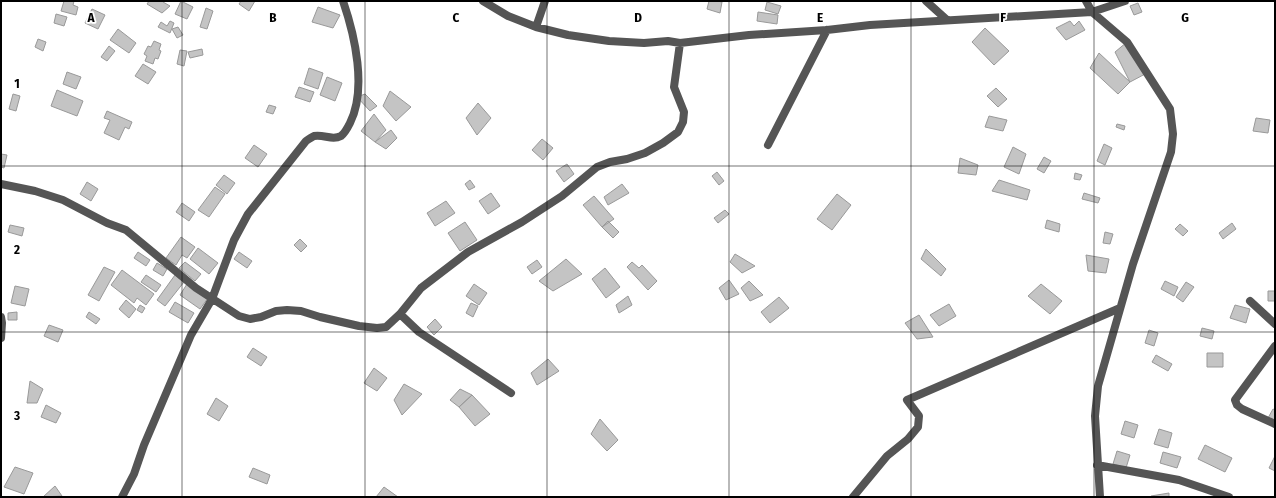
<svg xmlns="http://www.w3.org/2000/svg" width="1276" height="498" viewBox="0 0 1276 498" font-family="'Fira Sans Condensed',sans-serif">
	<rect width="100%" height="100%" fill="#fff"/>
	<path fill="#c4c4c4" stroke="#999" d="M64 1H74L73 5 78 7 76 15 61 11Z
		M149 1H163V2L170 6 162 13 147 4Z
		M181 1 193 7 187 19 175 14Z
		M241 1H255L249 11 239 4Z
		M709 1H717L722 2 720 13 707 9Z
		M767 2 781 6 778 14 765 10Z
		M1138 3 1142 12 1134 15 1130 6Z
		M318 7 340 15 333 28 312 22Z
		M206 8 213 11 207 29 200 27Z
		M92 9 105 15 98 29 85 23Z
		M758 12 778 15 777 24 757 21Z
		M56 14 67 17 64 26 54 23Z
		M170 21 174 23 170 33 158 27 161 22 167 26Z
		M1070 21 1074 26 1079 21 1085 30 1066 40 1056 28Z
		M178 27 183 35 177 38 172 29Z
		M985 28 1009 51 994 65 972 42Z
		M118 29 136 43 129 53 110 40Z
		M38 39 46 42 43 51 35 47Z
		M154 41 161 44 159 50 161 51 158 59 155 58 153 64 145 61 147 56 144 54 148 46 151 47Z
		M1127 42 1147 73 1130 82 1115 52Z
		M109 46 115 51 107 61 101 57Z
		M202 49 203 55 190 58 188 52Z
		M180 50 187 51 184 66 177 64Z
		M1099 53 1130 82 1118 94 1090 68Z
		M143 64 156 72 148 84 135 76Z
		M309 68 323 73 318 89 304 84Z
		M67 72 81 77 76 89 63 84Z
		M327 77 342 83 335 101 320 95Z
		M299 87 314 92 310 102 295 97Z
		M996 88 1007 99 998 107 987 96Z
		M57 90 83 101 77 116 51 106Z
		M390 91 411 107 396 121 383 106Z
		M13 94 20 96 16 111 9 109Z
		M365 94 377 106 370 111 357 97Z
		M478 103 491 118 477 135 466 118Z
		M269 105 276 107 273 114 266 112Z
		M107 111 132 122 129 129 125 127 119 140 104 133 110 120 104 118Z
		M374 114 386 130 375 142 361 131Z
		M989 116 1007 120 1003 131 985 127Z
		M1256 118 1270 120 1268 133 1253 131Z
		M1117 124 1125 126 1124 130 1116 127Z
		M391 130 397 138 386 149 375 142Z
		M542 139 553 148 543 160 532 150Z
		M1104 144 1112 148 1105 165 1097 161Z
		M254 145 267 154 258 167 245 158Z
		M1013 147 1026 154 1019 174 1004 167Z
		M1 154 7 155 4 168 1 167Z
		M1044 157 1051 161 1044 173 1037 169Z
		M960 158 978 165 976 175 958 173Z
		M567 164 574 174 564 182 556 171Z
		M717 172 724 181 719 185 712 176Z
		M1075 173 1082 175 1080 180 1074 179Z
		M224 175 235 183 227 194 216 185Z
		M470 180 475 187 469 190 465 184Z
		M999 180 1030 190 1027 200 992 191Z
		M87 182 98 189 91 201 80 194Z
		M622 184 629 193 608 205 604 197Z
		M215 187 225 194 209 217 198 210Z
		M491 193 500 206 488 214 479 201Z
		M1084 193 1100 198 1098 203 1082 199Z
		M837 194 851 205 832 230 817 219Z
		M594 196 614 219 602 227 583 205Z
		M446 201 455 213 435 226 427 213Z
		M182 203 195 212 189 221 176 212Z
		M725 210 729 214 718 223 714 218Z
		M1047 220 1060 224 1059 232 1045 228Z
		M608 221 619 232 613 238 602 227Z
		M465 222 477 240 460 251 448 233Z
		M1232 223 1236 229 1223 239 1219 233Z
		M1180 224 1188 231 1183 236 1175 229Z
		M10 225 24 228 22 236 8 232Z
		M1105 232 1113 234 1110 244 1103 243Z
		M181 237 195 247 187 258 182 255 176 265 166 258Z
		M300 239 307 246 301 252 294 245Z
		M198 248 218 263 209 274 190 259Z
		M926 249 946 269 941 276 921 259Z
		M138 252 150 260 146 266 134 258Z
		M239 252 252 261 247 268 234 259Z
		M735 254 755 266 742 273 730 262Z
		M1086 255 1109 259 1106 273 1088 271Z
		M566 259 582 274 553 291 539 281Z
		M537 260 542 267 532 274 527 267Z
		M185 262 201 274 195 281 179 268Z
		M632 262 639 268 642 265 657 281 648 290 627 267Z
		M157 263 167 269 163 276 153 270Z
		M104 267 115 272 99 301 88 295Z
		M605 268 620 287 606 298 592 279Z
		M122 270 154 294 146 305 137 298 134 303 111 285Z
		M146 275 161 285 156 292 141 282Z
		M175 275 184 282 165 306 157 300Z
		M729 280 739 294 726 300 719 288Z
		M749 281 763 295 750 301 741 288Z
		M1165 281 1178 287 1174 296 1161 289Z
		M1186 282 1194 287 1183 302 1176 297Z
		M187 284 208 298 200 309 180 295Z
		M474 284 487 293 479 305 466 296Z
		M1041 284 1062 301 1050 314 1028 296Z
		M15 286 29 289 25 306 11 303Z
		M1268 291H1275V301H1268Z
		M628 296 632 305 619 313 616 305Z
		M779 297 789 308 770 323 761 312Z
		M126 300 136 309 129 318 119 309Z
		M175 302 194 313 188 323 169 312Z
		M471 303 478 306 473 317 466 313Z
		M949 304 956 316 939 326 930 315Z
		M140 305 145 308 142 313 137 310Z
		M1235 305 1250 309 1246 323 1230 318Z
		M17 312V320H8V313Z
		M89 312 100 319 96 324 86 317Z
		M919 315 933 337 917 339 905 323Z
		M435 319 442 327 434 335 427 327Z
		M49 325 63 330 58 342 44 336Z
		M1202 328 1214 331 1212 339 1200 336Z
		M1149 330 1158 333 1154 346 1145 343Z
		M253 348 267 357 261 366 247 357Z
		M1207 353H1223V367H1207Z
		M1156 355 1172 364 1168 371 1152 362Z
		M548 359 559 371 537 385 531 373Z
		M374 368 387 378 377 391 364 383Z
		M30 381 43 389 37 403H27Z
		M404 384 422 394 402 415 394 400Z
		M460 389 472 395 459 407 450 400Z
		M472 395 490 414 475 426 459 407Z
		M216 398 228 406 219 421 207 414Z
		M46 405 61 413 56 423 41 417Z
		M1273 409 1275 410V419L1274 421 1268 418Z
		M600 419 618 440 607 451 591 434Z
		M1125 421 1138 425 1134 438 1121 434Z
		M1159 429 1172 433 1168 448 1154 444Z
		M1205 445 1232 458 1225 472 1198 459Z
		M1117 451 1130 455 1126 468 1113 464Z
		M1163 452 1181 457 1177 468 1160 463Z
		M1275 456V471L1269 468Z
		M15 467 33 473 24 494 4 487Z
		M253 468 270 475 267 484 249 477Z
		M55 486 62 496 43 497Z
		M384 487 398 497H376Z
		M1169 493V497H1151V496Z"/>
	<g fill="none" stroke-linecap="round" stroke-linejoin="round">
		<path stroke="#555" stroke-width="8" d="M483 1 508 16 536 27 568 35 609 41 644 43 668 41 680 43 749 35 827 30 870 25 1092 12 1125 1
			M926 1 947 20
			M1086 1 1092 12 1127 42 1170 109 1173 134 1171 152 1133 264 1098 386 1095 416 1100 497
			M536 27 545 1
			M768 145 827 30
			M1 184 35 191 63 200 107 223 126 230 196 288 239 316 250 319 261 317 276 311 287 310 301 311 320 317 359 326 377 328 386 327 400 314 421 288 468 252 522 222 562 196 597 167 610 162 627 159 645 153 663 143 678 132 683 122 684 112 674 87 680 43
			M1250 301 1275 324
			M400 314 419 332 511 393
			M1 317 2 323 1 338
			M1275 346 1235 400 1237 405 1242 409 1275 424
			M1097 465 1179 480 1229 497
			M122 497 134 474 144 445 191 335 212 299 234 240 248 214 306 141C309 139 312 137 314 136 324 134 332 141 341 136 345 133 348 127 350 123 367 89 355 36 343 1
			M853 497 887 456 908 439 918 427 919 416 907 400 1120 308"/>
	</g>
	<path fill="none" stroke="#000" stroke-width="1" stroke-opacity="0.55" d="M182 1V497M365 1V497M547 1V497M729 1V497M911 1V497M1094 1V497M1 166H1275M1 332H1275"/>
	<g font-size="13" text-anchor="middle" font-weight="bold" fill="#000" stroke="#fff" stroke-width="3.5" stroke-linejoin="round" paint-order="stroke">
		<text x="91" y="22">A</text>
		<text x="273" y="22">B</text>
		<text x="456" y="22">C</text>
		<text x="638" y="22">D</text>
		<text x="820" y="22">E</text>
		<text x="1003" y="22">F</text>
		<text x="1185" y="22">G</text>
		<text x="17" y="88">1</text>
		<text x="17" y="254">2</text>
		<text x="17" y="420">3</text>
	</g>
	<rect width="1276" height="498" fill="none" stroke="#000000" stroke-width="4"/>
</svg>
